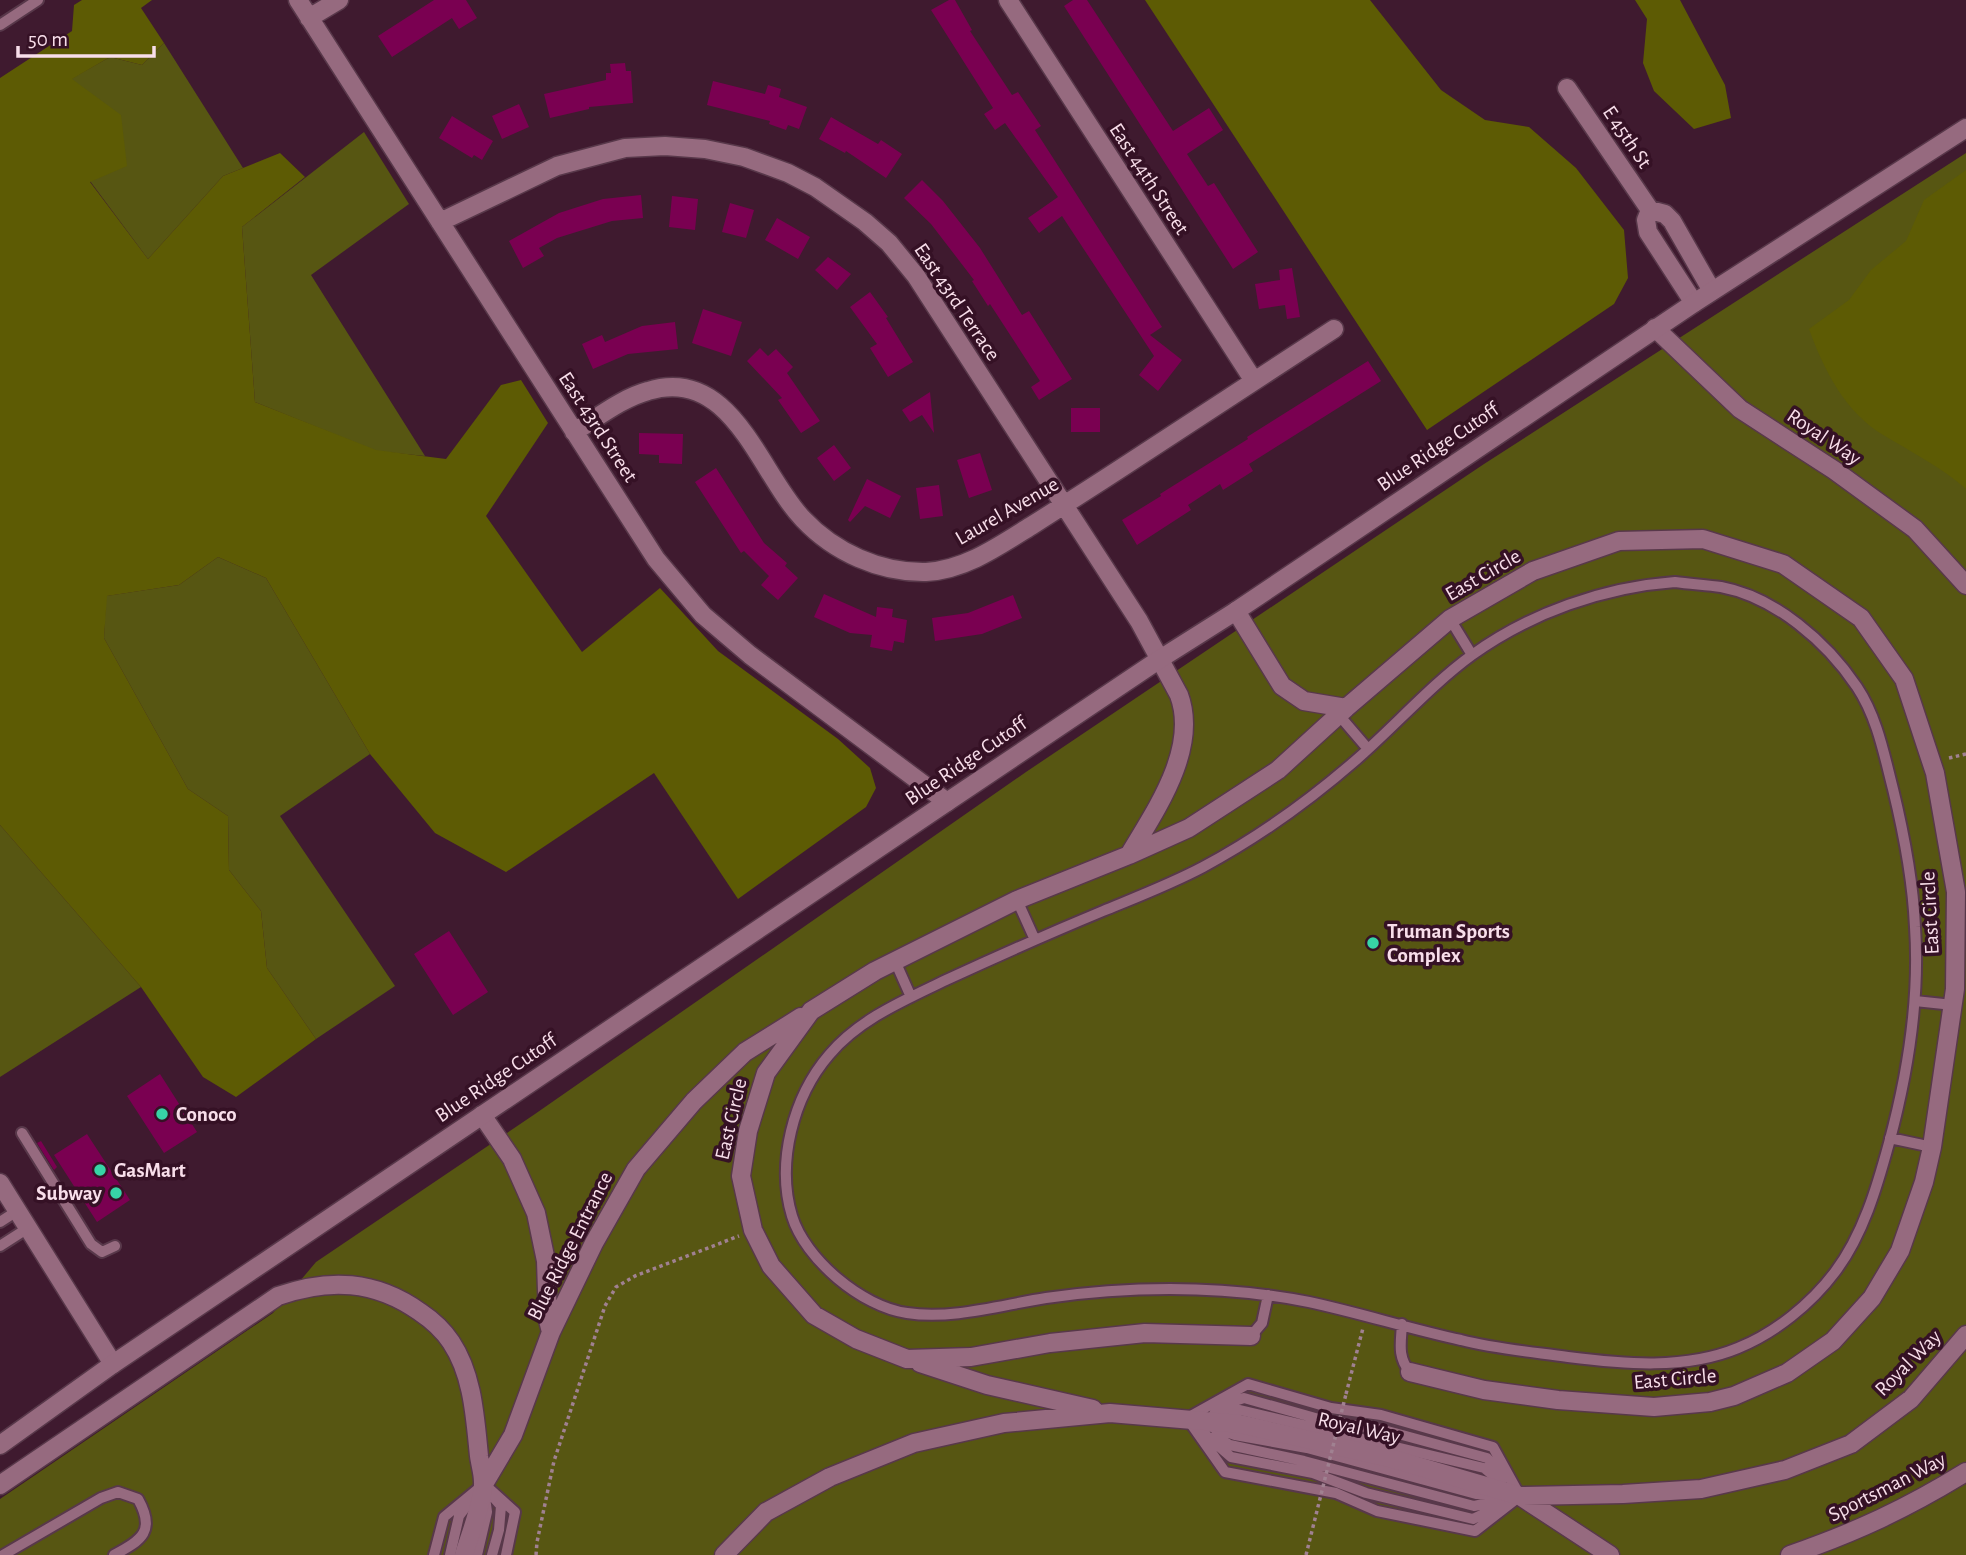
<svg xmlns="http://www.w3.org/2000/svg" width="1966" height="1555" viewBox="0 0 1966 1555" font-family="'Alegreya Sans',sans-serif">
	<rect width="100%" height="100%" fill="#3f1a2f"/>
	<path fill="#575612" d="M164 43 243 168 223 176 148 259 90 181 71 79 110 57 142 65Z
		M364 132 409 204 311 275 425 456 376 451 255 402 242 227Z
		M1966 153V1555H0V1499L273 1313 316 1262 535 1114 1026 772 1484 464Z
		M218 557 266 578 370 754 280 816 395 986 316 1039 267 968 261 911 229 870 228 816 188 789 104 638 106 596 179 585Z
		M0 825 141 987 0 1077Z"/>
	<path fill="#5d5b04" d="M82 0H152L141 8 164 43 142 65 110 57 72 79 121 115 127 166 90 182 148 259 223 176 280 153 305 177 242 227 255 402 376 450 446 459 501 385 521 380 548 423 486 516 582 652 660 588 718 651 838 739 870 768 876 788 866 807 738 899 654 773 506 872 435 833 370 754 266 578 218 557 179 585 107 596 104 638 188 789 228 816 229 870 261 911 267 968 316 1039 236 1097 203 1077 141 987 0 825V78L72 31 74 5Z
		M1145 0H1370L1441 90 1485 120 1529 127 1576 168 1624 230 1628 278 1614 304 1427 430Z
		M1635 0H1680L1725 85 1731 118 1694 129 1654 91 1643 63 1647 19Z
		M1966 170V489C1941 467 1913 453 1885 436 1845 413 1824 370 1809 329L1849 300 1871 270 1906 241 1924 200Z"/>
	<path fill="#7a0051" d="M434 0H466L477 18 459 29 452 18 392 57 378 36Z
		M949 0H955L972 30 970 31 1012 95 1018 92 1041 126 1035 130 1162 327 1150 335 1182 360 1158 391 1139 375 1154 356 1062 216 1039 233 1028 218 1058 197 1005 123 995 130 984 114 993 108 931 10Z
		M1073 0H1087L1173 131 1209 108 1223 130 1187 154 1208 186 1214 183 1258 252 1233 269 1064 6Z
		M625 63 626 71H631L633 103 589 107V109L550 118 544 94 606 80V73H611L610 64Z
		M713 81 765 94 768 85 781 89 779 97 807 107 799 129 788 125 786 130 769 124 770 121 707 105Z
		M519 104 529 127 502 139 492 116Z
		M452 116 493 141 482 160 474 155 472 158 439 138Z
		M831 117 878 144 881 140 902 154 886 178 846 151 845 153 819 139Z
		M922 180 943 201 980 248 1022 315 1029 311 1072 379 1039 400 1031 387 1040 381 990 304 988 306 972 281 974 280 931 224 904 198Z
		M641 195 643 218 612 221 557 238 539 248 544 256 523 268 509 241 559 213 603 199Z
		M672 196 698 199 695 230 669 227Z
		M730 203 754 210 746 238 722 232Z
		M777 218 810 237 798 259 765 240Z
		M828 257 851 274 837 290 815 270Z
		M1292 268 1300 317 1287 319 1285 305 1259 309 1255 284 1280 280 1279 270Z
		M870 292 888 317 886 318 913 362 888 377 870 348 877 344 850 307Z
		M703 309 742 322 731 356 692 343Z
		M675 322 678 349 628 354 593 369 582 344 602 335 605 342 642 326Z
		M760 348 768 356 776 349 793 367 787 373 820 421 801 433 778 400 782 398 747 361Z
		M1368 361 1381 381 1249 464 1253 471 1223 490 1220 484 1188 505 1191 510 1137 545 1122 520 1161 496 1160 494 1248 439 1247 437Z
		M930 392 934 433 922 415 910 422 902 410Z
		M1071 408H1100V432H1071Z
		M639 433 683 434 682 464 659 463V455L639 454Z
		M834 445 851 468 834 481 817 458Z
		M980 453 992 490 969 498 957 460Z
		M716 468 764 543 787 563 785 566 798 578 778 600 761 585 769 576 744 551 741 553 695 482Z
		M867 479 901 496 890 518 865 506 850 522 848 520Z
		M939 485 943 516 920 519 916 488Z
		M824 594 876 617 877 607 893 609 892 617 907 620 904 643 894 641 892 651 870 647 872 635 850 633 814 617Z
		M1013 595 1022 618 982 634 935 641 932 618 968 613Z
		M449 931 488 992 453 1015 414 954Z
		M160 1074 197 1132 164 1153 127 1096Z
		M87 1134 130 1200 97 1222 54 1155Z
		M41 1141 57 1167 54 1170 37 1143Z"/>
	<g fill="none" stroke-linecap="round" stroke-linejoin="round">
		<defs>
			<path id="lane" d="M0 25 38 0
				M1675 582C1690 584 1706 585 1721 587 1775 597 1827 642 1857 687 1877 717 1884 754 1893 789 1904 834 1913 881 1915 927 1920 1001 1908 1073 1889 1143 1877 1187 1863 1235 1835 1272 1811 1304 1775 1333 1738 1348 1685 1370 1624 1364 1568 1357 1532 1352 1496 1349 1461 1340 1410 1329 1360 1313 1309 1302 1263 1293 1217 1289 1170 1289 1128 1289 1087 1292 1046 1298 1001 1305 952 1320 907 1313 862 1307 805 1259 792 1216 776 1163 793 1097 829 1055 859 1019 905 1000 946 980 998 956 1050 933 1103 911 1137 897 1171 884 1203 867 1257 838 1310 800 1356 760 1394 727 1432 684 1472 655 1530 613 1604 587 1675 582Z
				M1450 619 1472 655
				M1338 714 1368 749
				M1017 900 1035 940
				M895 961 911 997
				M1915 1001 1953 1005
				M22 1133 91 1244 102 1252 115 1246
				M1890 1138 1932 1147
				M0 1222 17 1211
				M0 1246 28 1228
				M1402 1324C1401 1342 1397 1357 1410 1372
				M1251 1336 1262 1323 1268 1295
				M1217 1407 1244 1398 1326 1421 1380 1429 1487 1458 1505 1478
				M1214 1414 1240 1410 1484 1468 1501 1482
				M1187 1418 1225 1472 1336 1493 1377 1511 1475 1531 1520 1496
				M1187 1418 1248 1384 1331 1408 1381 1415 1493 1447 1520 1496
				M1209 1426 1235 1435 1307 1448 1476 1494 1496 1495
				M1200 1430 1231 1457 1313 1473 1366 1493 1473 1519 1502 1505
				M1215 1436 1230 1445 1304 1461 1474 1506 1503 1500
				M484 1484 515 1512 506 1555
				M3 1555 101 1498 118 1492 138 1499C156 1531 142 1540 114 1555
				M434 1555 444 1517 484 1484
				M450 1555 459 1516 471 1500
				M477 1555 487 1512 485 1497
				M492 1555 499 1530 501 1506 494 1498"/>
			<path id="street" d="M298 0 656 559 703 615 750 655 947 802
				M1008 0 1254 381
				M309 18 339 0
				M1567 88 1650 210
				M440 222 557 166 625 148 665 146 705 149 744 157 788 173 815 187 865 222 889 243 916 276 1139 621 1179 695C1199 749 1155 811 1129 855
				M1694 303 1648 232 1646 220 1650 210 1665 214 1672 221 1712 291
				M1655 328 1740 409 1834 470 1915 529 1966 585
				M574 432C597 418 622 398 648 391 732 365 759 473 803 519 834 552 880 573 926 572 965 570 999 546 1031 526 1064 505 1097 484 1129 463 1197 418 1266 374 1334 329
				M1236 611 1282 686 1304 701 1346 708
				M482 1115 512 1159 536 1213 546 1261 548 1320 551 1332
				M0 1183 113 1364
				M1251 1336 1145 1333 1050 1343 971 1357 907 1359 856 1339 814 1315 771 1266 753 1230 741 1176 748 1131 766 1073 811 1011 875 971 1017 900 1129 855 1189 828 1278 770 1346 708 1450 619 1533 571 1619 541 1703 539 1783 564 1861 618 1904 679 1935 773 1956 892 1955 989 1932 1147 1924 1182 1900 1251 1872 1298 1833 1341 1787 1373 1734 1396 1710 1402 1654 1407 1558 1400 1484 1390 1410 1372
				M920 1363 987 1385 1093 1409
				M484 1484 513 1435 551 1332 594 1243 636 1169 694 1101 745 1052 801 1017
				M0 1485 278 1296C329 1278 375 1280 420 1312 432 1320 443 1330 451 1342 473 1375 475 1417 479 1456 480 1464 483 1473 483 1482 484 1500 469 1537 464 1555
				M1520 1496 1610 1555
				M724 1555 766 1512 830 1477 914 1443 1004 1423 1110 1413 1240 1424 1393 1459 1520 1496 1623 1494 1701 1489 1785 1470 1851 1444 1911 1399 1966 1335
				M1790 1555C1856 1532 1906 1509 1966 1472"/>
			<path id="secondary" d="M0 1445 113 1364 947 802 1160 659 1236 611 1694 303 1966 128"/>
		</defs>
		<use href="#lane" stroke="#58384a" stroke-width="14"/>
		<use href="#street" stroke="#58384a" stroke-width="21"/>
		<use href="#secondary" stroke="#58384a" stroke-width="21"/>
		<path stroke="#a08191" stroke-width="3.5" stroke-dasharray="3.5 3.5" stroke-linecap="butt" d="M1949 758 1966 754
			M1346 1394 1363 1328
			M536 1555 537 1542 554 1461 605 1306 616 1287 635 1276 739 1236"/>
		<use href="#lane" stroke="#966a7f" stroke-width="10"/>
		<use href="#street" stroke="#966a7f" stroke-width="18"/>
		<use href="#secondary" stroke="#966a7f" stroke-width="18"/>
		<path stroke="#a08191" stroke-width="3.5" stroke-dasharray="3.5 3.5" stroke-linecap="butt" d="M1306 1555 1346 1394"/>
	</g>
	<g fill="#37d4a6" stroke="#351125" stroke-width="2.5">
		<circle cx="1373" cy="943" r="7"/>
		<circle cx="162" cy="1114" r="7"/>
		<circle cx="100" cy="1170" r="7"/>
		<circle cx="116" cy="1193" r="7"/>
	</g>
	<g text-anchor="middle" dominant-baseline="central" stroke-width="7" stroke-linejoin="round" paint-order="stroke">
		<g font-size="21" fill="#f8deea" stroke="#351125">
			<text transform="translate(1627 137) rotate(56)">E 45th St</text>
			<text transform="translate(1149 179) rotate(57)">East 44th Street</text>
			<text transform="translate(957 302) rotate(56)">East 43rd Terrace</text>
			<text transform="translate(598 427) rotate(57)">East 43rd Street</text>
			<text transform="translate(1824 437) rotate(34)">Royal Way</text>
			<text transform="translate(1438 447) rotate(-34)">Blue Ridge Cutoff</text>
			<text transform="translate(1007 511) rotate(-30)">Laurel Avenue</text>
			<text transform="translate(1483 575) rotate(-30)">East Circle</text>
			<text transform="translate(966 761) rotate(-34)">Blue Ridge Cutoff</text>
			<text transform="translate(1930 913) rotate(-93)">East Circle</text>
			<text transform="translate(496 1078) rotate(-34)">Blue Ridge Cutoff</text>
			<text transform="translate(731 1119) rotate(-77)">East Circle</text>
			<text transform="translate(570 1246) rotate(-63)">Blue Ridge Entrance</text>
			<text transform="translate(1908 1363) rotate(-45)">Royal Way</text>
			<text transform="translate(1675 1379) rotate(-5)">East Circle</text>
			<text transform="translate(1359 1428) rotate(13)">Royal Way</text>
			<text transform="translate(1887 1487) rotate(-27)">Sportsman Way</text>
		</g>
		<g font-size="21" font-weight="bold" fill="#f8deea" stroke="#351125" text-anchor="start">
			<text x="1387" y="931">Truman Sports<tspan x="1387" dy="24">Complex</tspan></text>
			<text x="176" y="1114">Conoco</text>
			<text x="114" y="1170">GasMart</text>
			<text x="102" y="1193" text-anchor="end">Subway</text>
		</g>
	</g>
	<path d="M18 46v10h136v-10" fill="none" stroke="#f8deea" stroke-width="3.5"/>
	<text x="28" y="46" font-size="21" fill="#f8deea" stroke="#351125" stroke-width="5" paint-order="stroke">50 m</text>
</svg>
